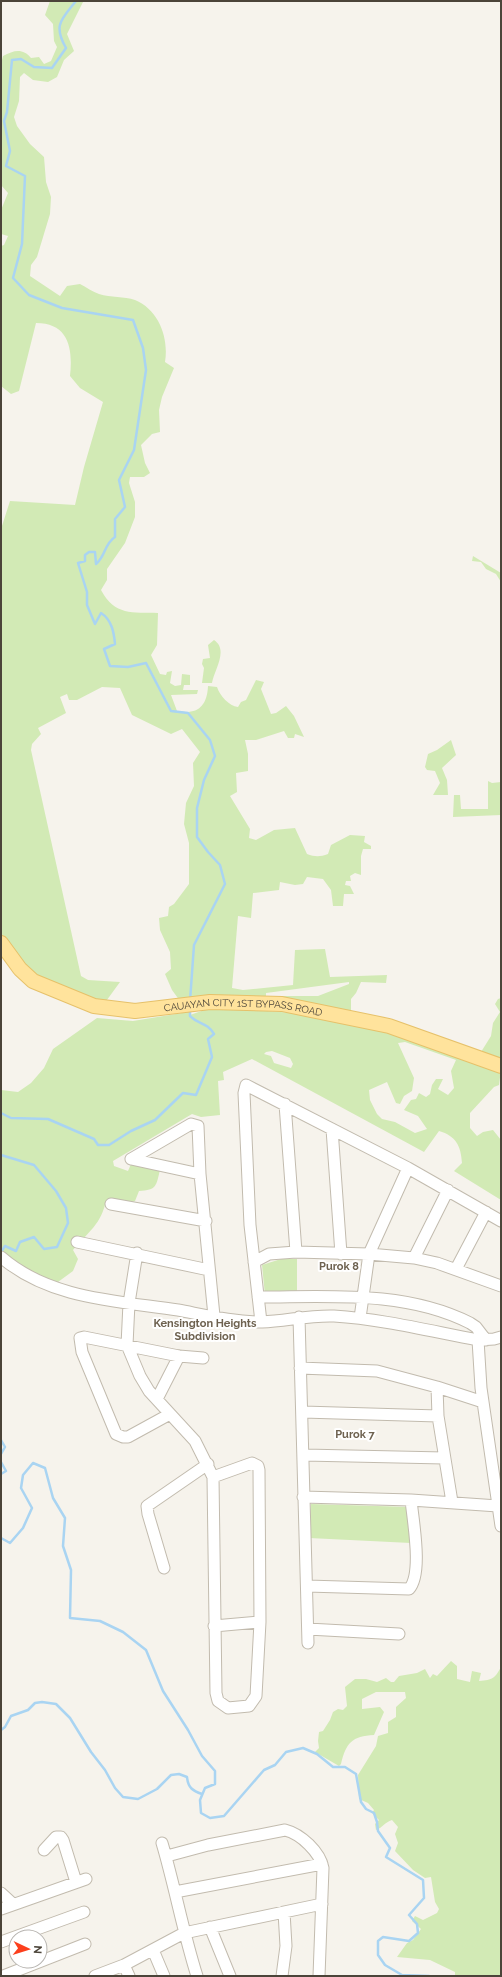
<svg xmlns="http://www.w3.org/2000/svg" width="502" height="1977" viewBox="0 0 502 1977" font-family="Raleway,sans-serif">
	<rect width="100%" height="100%" fill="#f6f3ec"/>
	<path fill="#d2eab5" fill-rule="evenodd" d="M50 1H90L83 2 67 34 74 51 64 60 57 77 48 82 33 80 24 73 20 77 19 101 14 117 17 126 30 144 44 157 46 182 51 197 50 214 37 257 31 265 30 276 60 296 67 286 80 284C86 287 93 292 99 294 111 298 124 296 135 300 159 310 169 338 165 362L174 368 162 397 159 410 160 432 152 434 141 445 145 463 150 473 144 477H130L129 483 135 502V517L125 543 107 569V580L101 590C115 616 132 612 158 613L157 645 151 655 160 674 166 675 167 672 172 671 170 683 175 686 181 685 182 674 190 675V685H184L183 690H198L197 694 171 695 177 711C197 715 207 707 208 686L217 687C220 696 229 706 238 707L241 702 246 700 256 680 264 682 261 689 271 714 276 713 286 706 294 716 304 737 295 734 294 738H288L284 731 256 740H245L248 754V771L236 773 237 792 230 796 250 829 249 838 256 840 274 830 295 828 307 854C315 857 320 857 328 854L331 845 350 835 365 836 364 842 371 846V849H363L361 856V875L355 873 350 876 351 881H346L345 885 350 886 354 894H344L343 906H333L331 890 323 879 307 877 303 884 295 885 280 882 279 890 253 893 251 918 238 916 232 988 243 990 293 985 295 950 325 949 330 977 387 975 386 983 361 982 356 993 351 999V1013L190 1002V1015L213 1007 294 1013 347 1020 501 1070 499 1085 494 1087 470 1113V1128L477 1136 483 1132 493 1130 501 1140V1200L454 1171 462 1163C461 1146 456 1136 439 1131L424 1152 252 1059 223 1072 224 1080 218 1081 220 1115 201 1117 192 1114 113 1161 114 1166 128 1171 131 1164 160 1170C156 1186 157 1190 139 1191L135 1201 129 1203 106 1200C102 1224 87 1233 73 1250L78 1259 73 1271 58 1282 41 1278 1 1251V1090L18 1092 31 1083 44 1068 53 1049 97 1018 133 1021 182 1013 180 1001 172 990 165 974 171 969 170 952 160 930 159 918 168 916 169 907 174 904 189 884V843L184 824 186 803 194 786 193 763 200 752 182 729 171 734 132 715 120 688 102 687 77 700H69L67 694 60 697 66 713 38 728 41 734 32 744 31 750 81 976 88 980 120 982 104 1004 40 979 12 953 1 934V529L10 501 75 505 84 467 103 402 80 388 70 376C73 349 69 323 36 323L19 391 11 394 1 386V246L4 245 8 236 1 234V210L8 193 1 185V64L3 56C14 50 23 48 31 58L39 57 44 64 51 61 57 47 54 41 53 24 45 15ZM349 982V984L318 996H266V993ZM405 1042 456 1060 451 1071 454 1088 448 1095 438 1089 443 1079H436L432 1085 430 1094 426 1097 419 1093 416 1099 411 1100 404 1110 418 1116 427 1129 415 1133 395 1122 382 1119 377 1114 370 1100 369 1090 387 1082 396 1103 400 1104 404 1096 412 1091 414 1078 398 1043ZM272 1051 290 1058 293 1064 291 1068 274 1063 271 1056 264 1054 266 1052Z
		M473 556 501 573V582L496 574 486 569 481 562 472 561Z
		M214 640C229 650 214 670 212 683H202L204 668 202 664 203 659 210 658 208 645Z
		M451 740 456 755 442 768 447 780 448 795H433L440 783 435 771 427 770 425 767 428 754 437 750Z
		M488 781 492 783 501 782V815L453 817 454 795H460L461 809H488Z
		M501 998V1061L481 1052 491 1036 493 1023 500 1012 495 1004 498 999Z
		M281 1259H297V1294L265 1295 262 1265Z
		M311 1504 410 1507 411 1543 309 1538Z
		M451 1661 457 1666V1679L470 1682 472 1671 481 1673 479 1681C493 1680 495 1678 501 1667V1976H455V1972L430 1960 397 1957 407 1943 413 1940 421 1929 412 1921 415 1916 423 1920 437 1913 439 1909 435 1902 431 1877 425 1878 413 1870 395 1851 398 1843 395 1834 398 1827 392 1820C385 1822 382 1828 376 1830L375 1824 379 1820 372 1813 374 1810 368 1803 359 1799 358 1775 376 1746 378 1736 388 1733V1722L396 1717V1707L406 1698 405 1692H376L362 1699V1709L380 1707 384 1712 374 1735C352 1736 346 1743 341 1764L339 1766 315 1752 319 1748 318 1741 319 1732 323 1731 330 1720 333 1712 338 1709 343 1710 347 1706 345 1687 355 1679H366L377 1682 386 1678 391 1682H394L399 1676 417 1673 425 1669 430 1678 433 1674 437 1676Z"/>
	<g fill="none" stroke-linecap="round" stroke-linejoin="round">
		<path stroke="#a9d4f2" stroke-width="2.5" d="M76 1C61 20 53 25 66 48L52 68 34 67 21 59 12 60 7 112 4 121 10 151 6 166 25 176 22 244 13 278 29 295 62 308 133 320 143 348 146 370 134 450 119 480 125 507 115 519V537C104 544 106 556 96 564L95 552H89L85 555V561L78 563 87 592V605L95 624 101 613C112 620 114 633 115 644L104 649 110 666 128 667 146 663 171 711 188 713 210 740 215 756 204 780 197 808V837L208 852 220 865 225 884 194 945 190 1001
			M1 1113 11 1118 48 1119 94 1139 98 1145H109L131 1131 155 1120 183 1093 196 1095 212 1057 208 1039 214 1034C207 1022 199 1025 190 1016V1010
			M1 1155 34 1165 56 1191 66 1208 68 1223 57 1247 44 1249 34 1237 20 1242 16 1251 5 1246 1 1252
			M1 1440 5 1447 1 1454
			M1 1462 6 1471 1 1474
			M1 1538 10 1543 23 1528 32 1508 21 1488 23 1475 33 1463 45 1468 53 1498 65 1518 63 1546 71 1570 70 1618 100 1621 123 1632 146 1650 163 1691 188 1730 202 1756 215 1771V1784L205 1788 200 1800 201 1813 210 1818 224 1816 264 1770 275 1765 286 1752 303 1748 317 1754 333 1767H345L356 1774 361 1802 366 1809 374 1813 377 1822 378 1831 390 1848 386 1857 423 1880 424 1898 409 1915 417 1924 418 1933 409 1941 383 1937 378 1941V1955L385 1965 402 1975 429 1976
			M1 1730 5 1727 11 1716 28 1710 35 1703 42 1702 56 1704 70 1718 91 1752 105 1770 115 1788 123 1797 138 1799 157 1789 171 1775 179 1774 187 1777C188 1788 193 1791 202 1794"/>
		<defs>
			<path id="minor" d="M285 1104 296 1252
				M332 1129 341 1254
				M131 1159 191 1124 198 1126 200 1174 214 1316
				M131 1159 200 1174
				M111 1204 206 1221
				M77 1242 209 1270
				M137 1253 129 1303 127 1345 140 1376 149 1391 195 1441 213 1477 216 1693 218 1701 228 1708 249 1706 256 1696 260 1622 259 1470 258 1466 252 1463 213 1477
				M1 1257C49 1299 118 1301 178 1310 205 1315 234 1322 262 1322 286 1321 310 1315 334 1316 382 1319 430 1331 478 1340L494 1339 501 1337
				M414 1258 448 1190
				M254 1262 269 1254 296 1252 369 1254 414 1258 437 1263 501 1286
				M456 1269 486 1212
				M258 1297C329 1297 405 1290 470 1323L476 1327 486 1340
				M299 1317 308 1643
				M360 1318 369 1254 408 1168
				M261 1322 250 1225 244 1093 246 1085 408 1168 501 1221
				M478 1340 481 1388 501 1526
				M300 1368 377 1371 437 1387 438 1416 452 1502
				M437 1387 483 1402
				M157 1399 179 1356
				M303 1412 438 1416
				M170 1414 128 1437H123L116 1434 82 1352 80 1338 84 1337 179 1356 203 1358
				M304 1455 444 1458
				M303 1497 411 1500 498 1506
				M164 1568 148 1514 147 1506 208 1464
				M307 1586 409 1589C423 1574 413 1521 411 1500
				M214 1626 260 1622
				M308 1629 399 1634
				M162 1843C175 1887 183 1932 197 1976
				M44 1850 56 1837H61L63 1840 76 1882
				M167 1856 208 1845 285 1830C301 1834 320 1852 323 1868L319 1976
				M175 1892 322 1864
				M1 1893 13 1904
				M1 1909 86 1879
				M210 1927 230 1976
				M1 1942 84 1912
				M153 1950 164 1976
				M124 1965 129 1976
				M3 1976 85 1944
				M95 1976 124 1965 184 1933 322 1904
				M282 1976 286 1946 284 1912"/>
			<g id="major">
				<path id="s1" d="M1 943 20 969 33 981 94 1006 135 1011 210 1002 282 1004 389 1026 501 1066"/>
			</g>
		</defs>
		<use href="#minor" stroke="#c2bbae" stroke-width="13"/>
		<use href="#major" stroke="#e6c16a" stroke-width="16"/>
		<use href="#minor" stroke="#fff" stroke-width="11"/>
		<use href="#major" stroke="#ffe39c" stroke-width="14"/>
	</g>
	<g text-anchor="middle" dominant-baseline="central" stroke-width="4" stroke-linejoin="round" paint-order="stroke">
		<g font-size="10" fill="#4b4439" stroke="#fff">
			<text stroke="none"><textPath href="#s1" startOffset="266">CAUAYAN CITY 1ST BYPASS ROAD</textPath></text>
		</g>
		<g font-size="11" font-weight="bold" fill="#6e6250" stroke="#fff">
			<text x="339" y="1266">Purok 8</text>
			<text x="205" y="1323">Kensington Heights<tspan x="205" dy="13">Subdivision</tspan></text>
			<text x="355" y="1434">Purok 7</text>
		</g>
	</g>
	<rect width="502" height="1977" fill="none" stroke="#4b4439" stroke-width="4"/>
	<g transform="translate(28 1949) rotate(94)"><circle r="19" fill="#ffffff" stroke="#b7b4b0"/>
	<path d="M0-3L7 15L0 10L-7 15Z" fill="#fc3f1d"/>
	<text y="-6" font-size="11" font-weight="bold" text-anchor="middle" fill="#4b4439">N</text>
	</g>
</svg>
